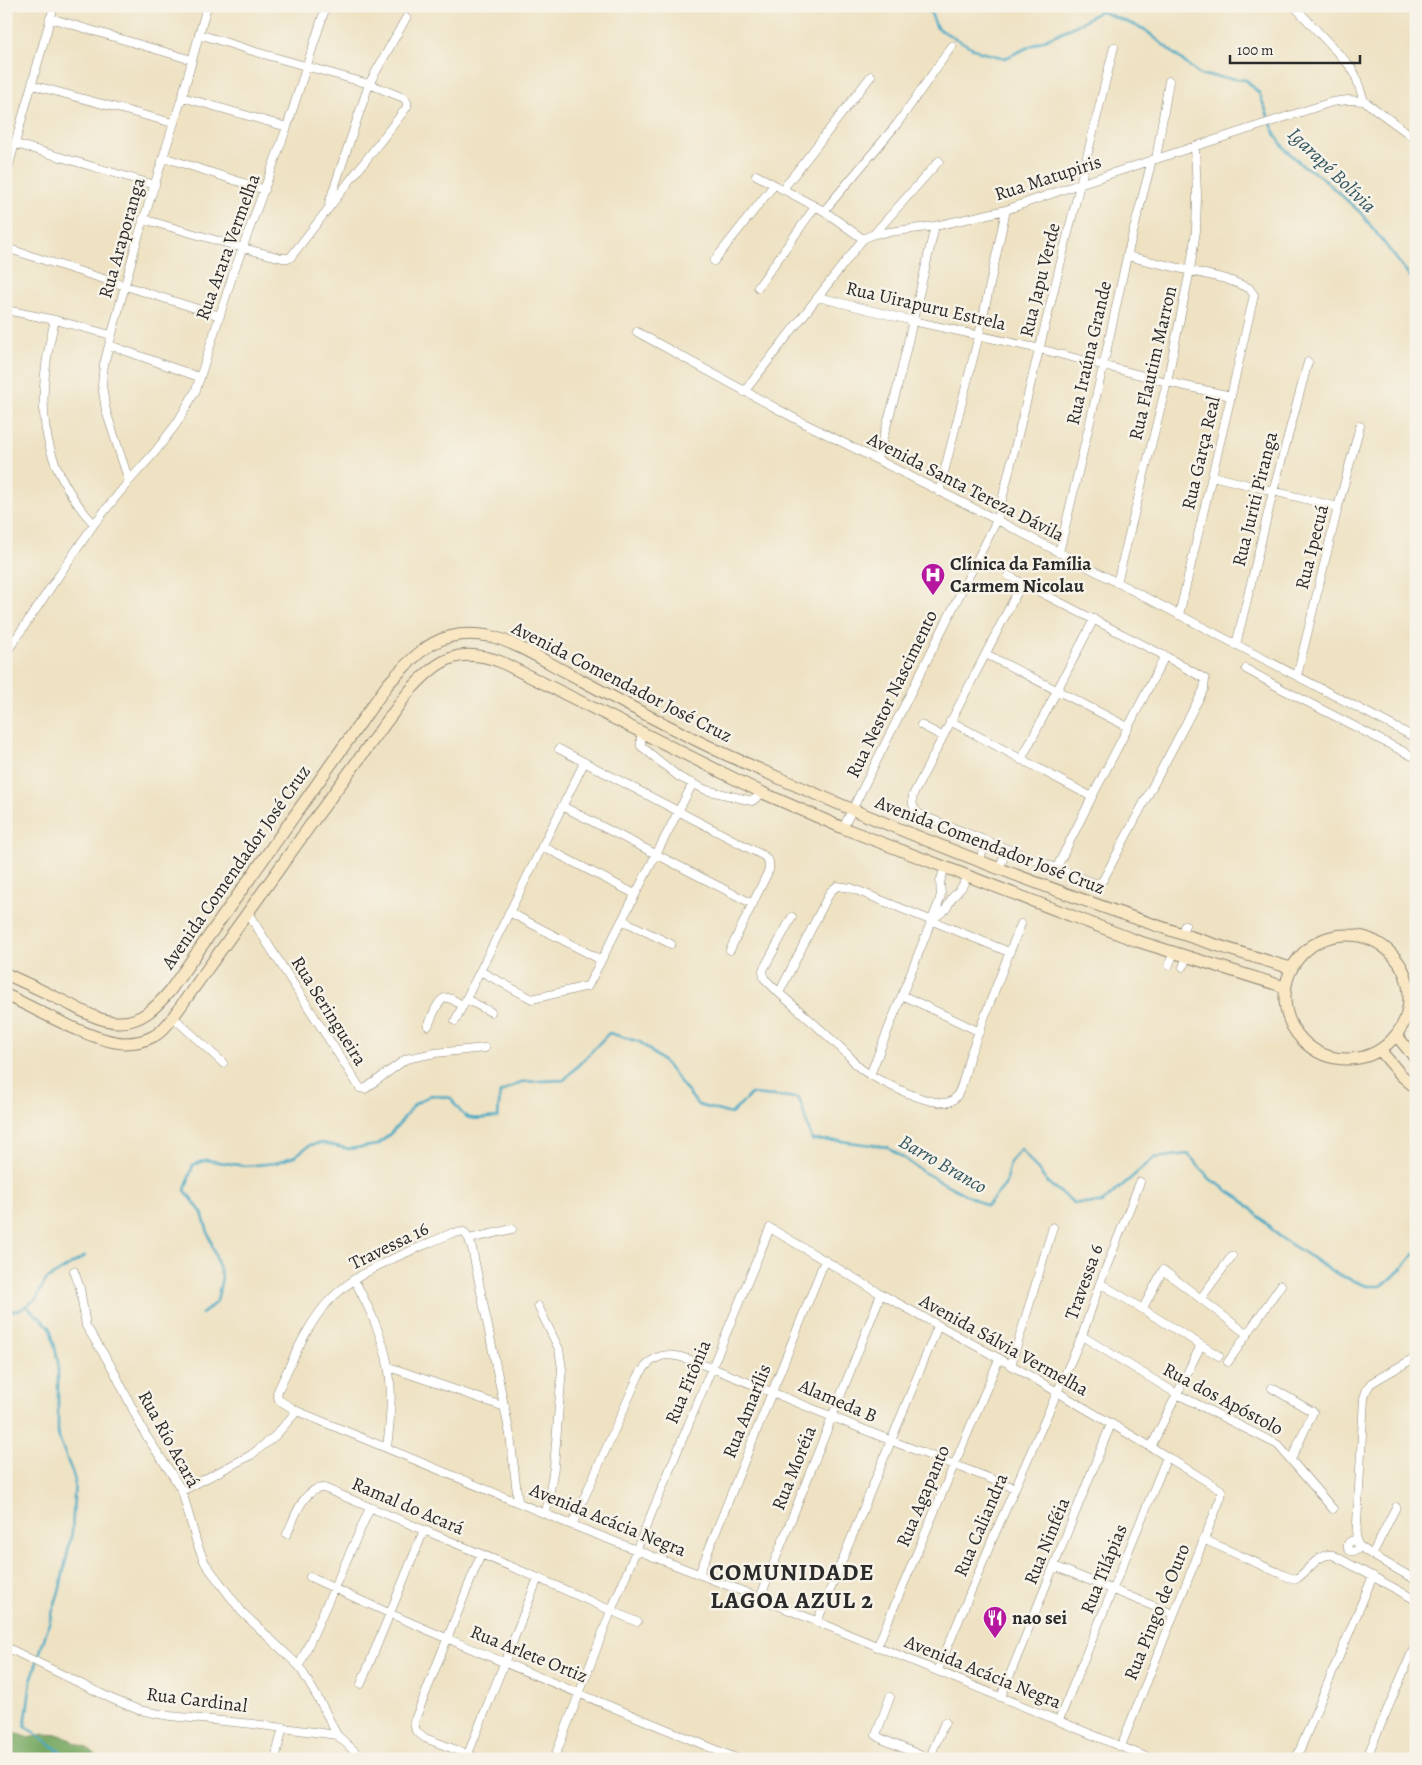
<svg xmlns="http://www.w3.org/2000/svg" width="1422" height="1765" viewBox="0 0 1422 1765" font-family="Alegreya,serif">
	<rect width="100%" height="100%" fill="#f7f3e8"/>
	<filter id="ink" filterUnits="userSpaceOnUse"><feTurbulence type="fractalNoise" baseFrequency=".02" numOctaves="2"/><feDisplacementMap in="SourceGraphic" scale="10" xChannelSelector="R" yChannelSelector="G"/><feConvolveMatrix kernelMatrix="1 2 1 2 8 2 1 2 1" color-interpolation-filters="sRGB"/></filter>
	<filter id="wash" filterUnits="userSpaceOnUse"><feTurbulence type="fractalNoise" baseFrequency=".0096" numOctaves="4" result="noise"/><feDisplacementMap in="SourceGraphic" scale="20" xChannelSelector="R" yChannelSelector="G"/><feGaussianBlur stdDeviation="1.12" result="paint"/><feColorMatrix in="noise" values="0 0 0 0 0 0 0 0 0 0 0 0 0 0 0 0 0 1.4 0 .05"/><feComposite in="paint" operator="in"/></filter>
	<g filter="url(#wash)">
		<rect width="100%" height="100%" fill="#eee2c3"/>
		<path fill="#78a964" stroke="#526a48" d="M14 1732 29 1738 44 1734 60 1735 87 1748 100 1759H6V1733Z"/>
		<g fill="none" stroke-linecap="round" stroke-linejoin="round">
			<path stroke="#43a7c3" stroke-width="2.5" d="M928 6 937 28 980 52 1005 58 1079 24 1100 11 1144 29 1200 75 1246 80 1259 93 1276 136 1286 150 1301 164 1320 176 1360 212 1416 284
				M26 1306 50 1327 58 1361V1435L75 1480 72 1532 60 1588 31 1681 25 1726 61 1752 65 1759
				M6 1312 20 1310 36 1299 46 1280 85 1256
				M202 1314 217 1301 222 1277 202 1213 185 1190 193 1165 206 1160 245 1166 276 1163 295 1156 310 1145 322 1143 349 1149 378 1145 395 1129 415 1104 431 1095 451 1098C466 1124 471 1119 498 1117L500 1093 521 1082 564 1080 609 1033 640 1042 666 1064 698 1105 731 1114 751 1094 799 1098 812 1140 840 1141 888 1147 923 1172 987 1206 1005 1185 1010 1162 1021 1149 1048 1183 1074 1203H1102L1154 1158 1188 1154 1210 1179 1241 1199 1281 1238 1337 1274 1367 1286H1381L1391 1279 1403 1267 1416 1252"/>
		</g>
	</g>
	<g filter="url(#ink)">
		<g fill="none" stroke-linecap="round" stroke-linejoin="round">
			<defs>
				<path id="street" d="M1294 6 1350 66 1355 74 1364 101
					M50 18 192 60
					M32 85 173 123
					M182 97 287 127
					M16 144 155 185
					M163 157 265 190
					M1156 159 1169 81
					M6 175 54 6
					M756 175 824 211 863 239
					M783 189 871 76
					M329 203 369 84 406 18
					M824 211 897 124 952 46
					M143 219 243 248 282 258H290L407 107V102L404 98 369 84 256 52 199 34
					M874 234 939 161
					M6 248 220 316
					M1127 256 1226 279 1249 288 1254 295 1231 396 1179 615
					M714 261 774 185
					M758 287 815 207
					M818 297 913 321 1040 349 1167 382 1231 396
					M6 310 55 320 111 335
					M55 320C35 398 37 462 94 524
					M637 332 794 418 997 520 1416 738
					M109 345 199 377
					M744 392 863 239 874 234 935 226 1006 210 1079 184 1332 102 1348 100 1364 101 1416 139
					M877 459 897 389 935 226
					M1212 476 1338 507
					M129 481 106 411 102 385 104 364 136 244 182 97 207 6
					M939 492 979 335 1006 210
					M1059 553 1103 367 1127 256 1152 160
					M1009 576 1022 583
					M1022 583 1165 656 1205 679 1204 689 1103 880 1097 884 923 816C914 811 911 805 913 795Z
					M1117 583 1167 382 1190 270 1196 231 1197 195 1195 146
					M1236 645 1273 492 1308 362
					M6 653 94 524 129 481 155 452 177 423 196 390 233 274 287 127 326 6
					M986 654 1128 727
					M1246 669 1282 689 1416 758
					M1297 676 1338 507 1360 426
					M950 721 1092 797
					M921 725 942 736
					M641 733V746L679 777 706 790 752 801 763 793
					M559 749 764 856 769 862V870L730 950
					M1021 760 1094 619
					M562 806 753 904
					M843 828 997 520 1114 47
					M542 846 635 894
					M982 853 987 841
					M999 869 1007 849
					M1056 869 1092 797 1165 656
					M509 912 601 960
					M248 913 360 1088 365 1089 406 1059 435 1053 485 1048
					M933 919 946 909 952 898 962 887 967 876
					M622 920 671 944
					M1181 935 1185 925
					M1009 952 851 888 837 886 830 892 779 993C801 1012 823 1031 844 1051 850 1056 854 1063 860 1068 873 1079 939 1112 953 1100 963 1092 966 1067 970 1055 987 1011 1003 967 1021 924
					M1169 965 1174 952
					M1183 967 1187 956
					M480 971 532 999 588 986 693 783
					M779 993 764 978 763 970 792 917
					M902 995 980 1032
					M466 999 491 1012
					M173 1017 223 1063
					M455 1021 584 763
					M428 1026C432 1018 438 996 448 998 453 999 458 1003 463 1006
					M870 1075 939 902 941 894 940 882 945 867
					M469 1239 512 1229
					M74 1271 80 1288 86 1326 113 1369 145 1434 171 1473 182 1491 197 1544 205 1563 242 1612 299 1666 323 1707 337 1735 363 1759
					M354 1279C368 1306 383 1336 388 1366 393 1389 390 1424 387 1447
					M1100 1283 1219 1356
					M1201 1298 1232 1256
					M538 1306 559 1349 562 1369 554 1467 546 1513
					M1143 1308 1163 1270 1247 1334
					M1082 1336 1177 1394 1278 1445 1333 1509
					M1228 1362 1281 1285
					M1011 1365 1053 1227
					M389 1367 505 1407
					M1272 1388 1313 1412 1291 1460
					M1151 1447 1201 1345
					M182 1491 251 1455 275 1436 297 1411
					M518 1501 510 1435 472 1248 469 1239 464 1232 452 1233C413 1251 367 1265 335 1295 309 1318 292 1361 277 1393L279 1400 297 1411 572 1525 760 1598 1151 1759
					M572 1525 638 1377C659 1342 680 1357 712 1368L892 1441 1015 1488
					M287 1534C294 1519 304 1486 324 1488L538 1578 637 1622
					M1203 1539 1288 1577 1296 1579C1309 1571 1317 1553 1333 1555L1416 1600
					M1347.5 1546a5.5 5.5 0 1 1 11 0a5.5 5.5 0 1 1-11 0Z
					M1356 1542 1364 1398 1367 1389 1371 1383 1416 1357
					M1358 1545 1372 1555 1416 1580
					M1372 1555 1396 1507
					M1054 1566 1173 1614
					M699 1574 825 1260
					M310 1577C450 1643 595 1699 738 1759
					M760 1598 881 1294
					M817 1622 938 1326
					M6 1647 112 1699 139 1710 170 1716 253 1724 337 1735
					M877 1647 999 1359
					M299 1666 370 1508
					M938 1670 993 1538 1082 1336 1100 1283 1140 1182
					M361 1684 424 1530
					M890 1697 876 1735 882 1739 929 1759
					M1001 1697 1111 1424
					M1059 1720 1167 1457
					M468 1754 538 1578
					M275 1759 283 1727
					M480 1759 425 1738 416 1731 414 1722 481 1554
					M554 1759 611 1611 770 1228 881 1294 1011 1365 1151 1447 1221 1490V1497L1121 1746
					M929 1759 945 1722
					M1296 1759 1373 1576
					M1366 1759 1416 1643"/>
				<path id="secondary" d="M1285 997a62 62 0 1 1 124 0a62 62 0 1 1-124 0Z
					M6 974C26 983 45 992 65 1002 81 1010 100 1022 118 1022 141 1023 156 1007 169 992L388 684C419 651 439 627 489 636 513 641 545 661 566 672 618 700 671 729 725 754 909 837 1097 911 1291 968
					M6 995C37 1009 92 1042 124 1043 134 1043 145 1041 154 1036 162 1032 168 1024 173 1017L314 820 407 694C436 661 457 645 501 662L763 793 843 828 1137 941 1285 987
					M1396 1035 1416 1059
					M1380 1050 1401 1075 1416 1088"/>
			</defs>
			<use href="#street" stroke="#8c8677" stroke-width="9"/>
			<use href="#secondary" stroke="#8c8677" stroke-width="13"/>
			<use href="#street" stroke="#fff" stroke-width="8"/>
			<use href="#secondary" stroke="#f9e7c3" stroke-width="11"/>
		</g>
	</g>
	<defs>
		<symbol id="hospital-pin" viewBox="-11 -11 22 30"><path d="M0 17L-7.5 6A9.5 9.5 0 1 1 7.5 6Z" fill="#b5179e" stroke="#f7f3e8"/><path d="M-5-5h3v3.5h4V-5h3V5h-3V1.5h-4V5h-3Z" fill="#fff"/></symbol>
		<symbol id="restaurant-pin" viewBox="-11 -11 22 30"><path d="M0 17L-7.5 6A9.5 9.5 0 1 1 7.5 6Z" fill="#b5179e" stroke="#f7f3e8"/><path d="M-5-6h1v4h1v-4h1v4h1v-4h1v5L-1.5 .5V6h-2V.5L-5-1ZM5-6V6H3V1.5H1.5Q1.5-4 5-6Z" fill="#fff"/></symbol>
	</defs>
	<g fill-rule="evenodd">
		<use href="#hospital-pin" x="919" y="561" width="28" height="38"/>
		<use href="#restaurant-pin" x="981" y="1604" width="28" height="38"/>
	</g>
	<g text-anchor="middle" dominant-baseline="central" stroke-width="5" stroke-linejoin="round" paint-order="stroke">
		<g font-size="19" fill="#2b2b2b" stroke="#f7f3e8">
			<text transform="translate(1048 178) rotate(-18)">Rua Matupiris</text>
			<text transform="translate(122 238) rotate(-74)">Rua Araporanga</text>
			<text transform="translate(228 247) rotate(-70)">Rua Arara Vermelha</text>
			<text transform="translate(1040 280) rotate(-76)">Rua Japu Verde</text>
			<text transform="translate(926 306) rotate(13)">Rua Uirapuru Estrela</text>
			<text transform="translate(1089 353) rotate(-77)">Rua Iraúna Grande</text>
			<text transform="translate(1153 363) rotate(-77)">Rua Flautim Marron</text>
			<text transform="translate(1201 453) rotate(-77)">Rua Garça Real</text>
			<text transform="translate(966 487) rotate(27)">Avenida Santa Tereza Dávila</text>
			<text transform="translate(1255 499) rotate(-76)">Rua Juriti Piranga</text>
			<text transform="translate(1312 547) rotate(-76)">Rua Ipecuá</text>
			<text transform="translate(622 682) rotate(27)">Avenida Comendador José Cruz</text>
			<text transform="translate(892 694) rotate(-64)">Rua Nestor Nascimento</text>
			<text transform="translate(990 845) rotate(21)">Avenida Comendador José Cruz</text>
			<text transform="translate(236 867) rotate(-55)">Avenida Comendador José Cruz</text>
			<text transform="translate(329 1011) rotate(58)">Rua Seringueira</text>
			<text transform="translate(389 1246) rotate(-26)">Travessa 16</text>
			<text transform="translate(1084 1282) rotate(-70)">Travessa 6</text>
			<text transform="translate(1004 1345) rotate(29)">Avenida Sálvia Vermelha</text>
			<text transform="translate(688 1382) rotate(-67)">Rua Fitônia</text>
			<text transform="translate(1223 1399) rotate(28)">Rua dos Apóstolo</text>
			<text transform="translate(838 1401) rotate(23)">Alameda B</text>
			<text transform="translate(747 1411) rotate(-68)">Rua Amarílis</text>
			<text transform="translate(169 1439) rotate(61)">Rua Río Acará</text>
			<text transform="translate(794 1468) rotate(-68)">Rua Moréia</text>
			<text transform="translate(923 1496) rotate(-67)">Rua Agapanto</text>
			<text transform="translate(408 1506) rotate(23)">Ramal do Acará</text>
			<text transform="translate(608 1520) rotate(22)">Avenida Acácia Negra</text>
			<text transform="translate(981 1525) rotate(-67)">Rua Caliandra</text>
			<text transform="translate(1047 1541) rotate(-68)">Rua Ninféia</text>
			<text transform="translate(1104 1569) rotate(-68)">Rua Tilápias</text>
			<text transform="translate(1157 1612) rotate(-68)">Rua Pingo de Ouro</text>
			<text transform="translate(529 1654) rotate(22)">Rua Arlete Ortiz</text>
			<text transform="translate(983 1672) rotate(22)">Avenida Acácia Negra</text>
			<text transform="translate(197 1700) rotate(7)">Rua Cardinal</text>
		</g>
		<g font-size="19" font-weight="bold" fill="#2b2b2b" stroke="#f7f3e8" text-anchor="start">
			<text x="950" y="564">Clínica da Família<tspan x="950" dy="22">Carmem Nicolau</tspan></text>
			<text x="1012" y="1618">nao sei</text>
		</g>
		<g font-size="20" font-style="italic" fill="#335660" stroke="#f7f3e8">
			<text transform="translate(1332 170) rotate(44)">Igarapé Bolívia</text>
			<text transform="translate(943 1164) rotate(30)">Barro Branco</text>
		</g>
		<g font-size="24" font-weight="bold" letter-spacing="1" fill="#2b2b2b" stroke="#f7f3e8">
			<text x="792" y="1572">COMUNIDADE<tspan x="792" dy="28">LAGOA AZUL 2</tspan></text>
		</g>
	</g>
	<rect width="1422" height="1765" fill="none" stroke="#f7f3e8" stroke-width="25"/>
	<path d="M1230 55v8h130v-8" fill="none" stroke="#2b2b2b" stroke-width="2.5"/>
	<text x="1237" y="55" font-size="15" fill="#2b2b2b" stroke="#f7f3e8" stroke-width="4" paint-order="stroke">100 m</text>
</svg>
